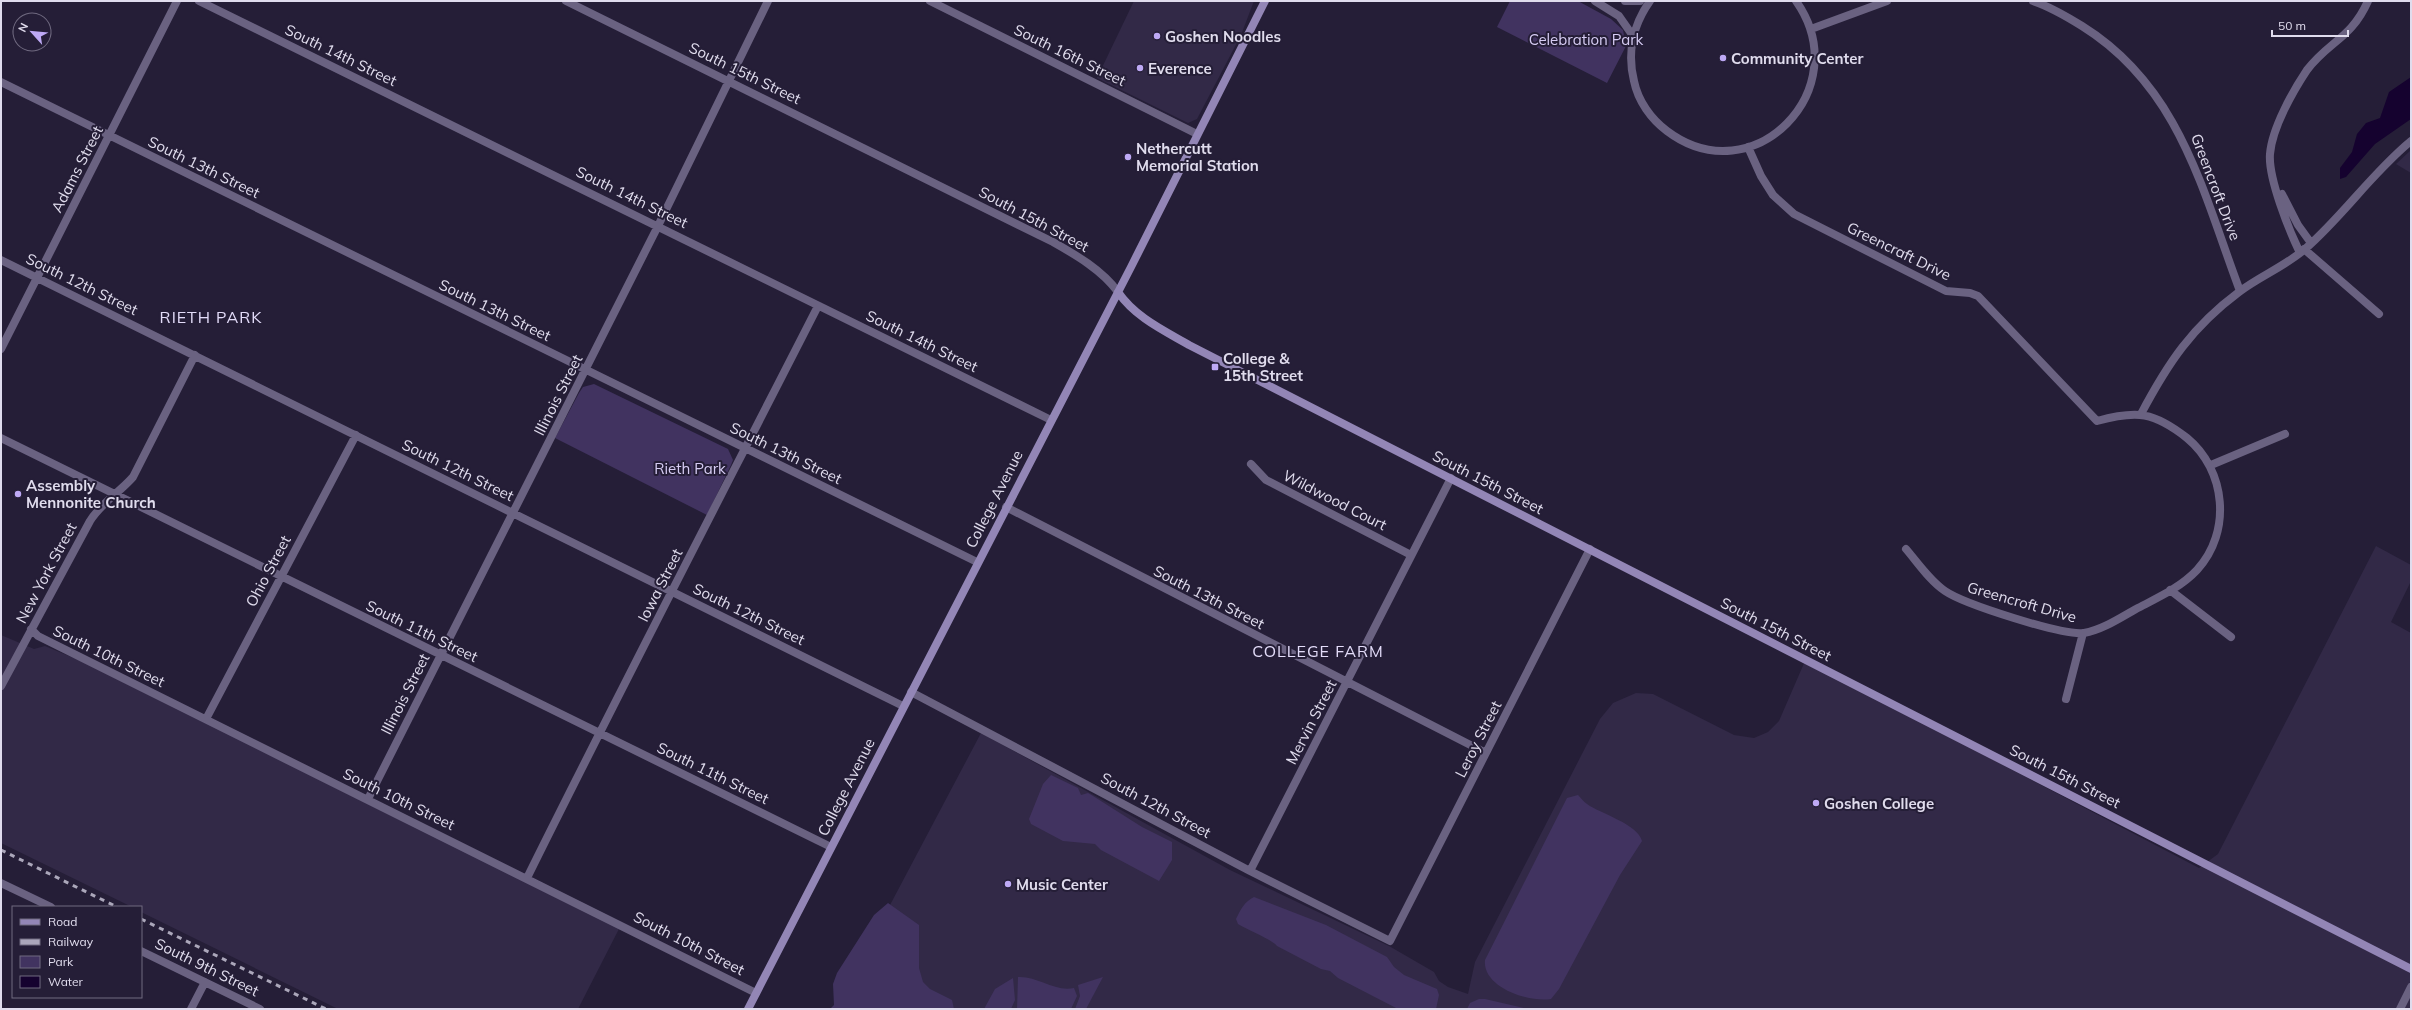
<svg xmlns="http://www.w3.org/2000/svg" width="2412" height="1010" viewBox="0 0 2412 1010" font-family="Mulish,sans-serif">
	<rect width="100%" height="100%" fill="#251e37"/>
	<path fill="#322947" d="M1134 1H1254L1241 35 1197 119 1188 123 1097 78Z
		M2411 150V173L2396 164Z
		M2376 546 2411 565V581L2391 622 2411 633V1009H835L981 733 1230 870 1389 946 1434 972 1439 981 1448 987 1468 994 1475 962 1600 719 1613 703 1636 693 1653 694 1734 735 1754 738 1768 732 1779 721 1805 661 2199 868 2218 854Z
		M1 635 34 649 45 646 129 681 621 925 578 1009H338L141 912V907H132L1 843Z"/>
	<path fill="#413360" d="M1510 1H1578L1611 19 1623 30 1626 46 1607 83 1497 27Z
		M594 384 728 449 733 460 731 465 707 515 555 438 579 393 583 387Z
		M1051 775 1078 788 1081 795 1088 793 1093 796 1142 827 1172 842V860L1159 881 1101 850 1095 844 1063 841 1031 824 1029 819 1043 784Z
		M1578 795C1581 798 1584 802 1587 804 1601 814 1638 824 1642 841L1620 875 1559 989 1551 999C1529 1003 1482 987 1485 960L1567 798Z
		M1254 897 1326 925 1387 957 1394 967 1404 975 1437 989 1439 995 1436 1009H1398L1338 978 1330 971 1321 969 1277 946C1271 939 1248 930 1238 924L1236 919C1241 909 1244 902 1254 897Z
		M888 903 919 925V968L923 982 930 989 952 1000 954 1009H830L834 1005 833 984 837 973 874 915Z
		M1018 977C1038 976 1054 992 1074 988L1077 996 1071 1009H1017Z
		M1103 977 1086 1009H1075L1080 996 1078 985Z
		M1013 978 1015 1000 1011 1009H984L995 989Z
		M1479 999H1485L1528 1009H1467L1470 1003Z"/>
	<path fill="#15022f" d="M2411 77V119L2375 144 2346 177 2340 179V168L2352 152 2357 134 2366 123 2380 118 2389 92Z"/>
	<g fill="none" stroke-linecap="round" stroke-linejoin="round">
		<path stroke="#6a6281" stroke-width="8" d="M199 1 1051 420
			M566 1 1053 242C1076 255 1102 270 1118 292
			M930 1 1197 134
			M1595 1 1619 16 1633 36
			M1625 1H1640
			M1650 1C1633 25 1627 53 1634 81 1638 101 1651 119 1667 131 1753 196 1858 89 1796 1
			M2033 1C2051 7 2066 16 2082 26 2180 87 2202 190 2240 291
			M1811 29 1887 1
			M1 82 977 562
			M1748 147 1761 176 1773 195 1794 214 1946 291 1970 293 1978 296 2097 421C2137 410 2154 412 2187 438 2226 470 2232 532 2197 570 2180 588 2157 598 2136 609 2120 618 2102 630 2084 633 2063 636 1964 604 1945 591 1930 581 1918 563 1906 549
			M2282 194 2298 225 2311 243
			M2304 249 2379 314
			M2300 253C2289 230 2268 178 2270 154 2272 128 2293 91 2307 70 2329 41 2351 39 2368 1
			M1 260 903 706
			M1 349 177 1
			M2141 414C2168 363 2192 327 2239 292 2260 276 2284 267 2305 249 2343 216 2372 173 2411 141
			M1 438 831 847
			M1251 464 1266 480 1411 555
			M2211 465 2285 434
			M1006 507 1486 753
			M2170 590 2231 637
			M31 629 38 636 756 993
			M1 686 90 521C101 503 119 493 133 477L195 355
			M911 692 1250 871 1390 941 1590 549
			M2066 699 2083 633
			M206 719 356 435
			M368 799 658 226 768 1
			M1250 871 1451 478
			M527 878C622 686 721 496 818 306
			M1 883 51 907
			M141 951 260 1009
			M191 1009 205 982
			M2400 1009 2411 987"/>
		<path stroke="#9386b6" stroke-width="8" d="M1118 292C1135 317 1163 330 1189 345L2411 969
			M748 1009 1131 267 1265 1"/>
		<path stroke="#aba7ba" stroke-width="3" stroke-dasharray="5 5" stroke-linecap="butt" d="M1 850 117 907
			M141 919 326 1009"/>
	</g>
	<g fill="#bea9f5" stroke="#251e37" stroke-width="1.5">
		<circle cx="1157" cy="36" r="4"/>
		<circle cx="1723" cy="58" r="4"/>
		<circle cx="1140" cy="68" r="4"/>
		<circle cx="1128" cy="157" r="4"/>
		<rect x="1211" y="363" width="8" height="8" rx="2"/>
		<circle cx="18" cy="494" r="4"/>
		<circle cx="1816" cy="803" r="4"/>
		<circle cx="1008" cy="884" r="4"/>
	</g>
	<g text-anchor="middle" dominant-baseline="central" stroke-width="4" stroke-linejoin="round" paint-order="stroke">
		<g font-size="15" font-weight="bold" fill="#e0dced" stroke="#251e37" text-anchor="start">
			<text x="1165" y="36">Goshen Noodles</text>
			<text x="1731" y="58">Community Center</text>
			<text x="1148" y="68">Everence</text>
			<text x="1136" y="148">Nethercutt<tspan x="1136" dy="17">Memorial Station</tspan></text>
			<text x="1223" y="358">College &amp;<tspan x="1223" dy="17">15th Street</tspan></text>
			<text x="26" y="485">Assembly<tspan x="26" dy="17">Mennonite Church</tspan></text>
			<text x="1824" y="803">Goshen College</text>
			<text x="1016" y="884">Music Center</text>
		</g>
		<g font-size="15" fill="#d6ccf3" stroke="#251e37">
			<text x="1586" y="39">Celebration Park</text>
			<text x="690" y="468">Rieth Park</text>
		</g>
		<g font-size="15" fill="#e0dced" stroke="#251e37">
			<text transform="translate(341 55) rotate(26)">South 14th Street</text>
			<text transform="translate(1070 55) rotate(26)">South 16th Street</text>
			<text transform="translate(745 73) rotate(26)">South 15th Street</text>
			<text transform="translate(204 167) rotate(26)">South 13th Street</text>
			<text transform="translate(77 169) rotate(-63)">Adams Street</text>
			<text transform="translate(2216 187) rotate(69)">Greencroft Drive</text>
			<text transform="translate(632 197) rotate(26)">South 14th Street</text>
			<text transform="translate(1034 219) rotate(28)">South 15th Street</text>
			<text transform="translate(1899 251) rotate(26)">Greencraft Drive</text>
			<text transform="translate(82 284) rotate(26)">South 12th Street</text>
			<text transform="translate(495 310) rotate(26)">South 13th Street</text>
			<text transform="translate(922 341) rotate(26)">South 14th Street</text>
			<text transform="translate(558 395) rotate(-63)">Illinois Street</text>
			<text transform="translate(786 453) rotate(26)">South 13th Street</text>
			<text transform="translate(458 470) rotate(26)">South 12th Street</text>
			<text transform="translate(1488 482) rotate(27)">South 15th Street</text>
			<text transform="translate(994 499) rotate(-63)">College Avenue</text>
			<text transform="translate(1335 500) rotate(27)">Wildwood Court</text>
			<text transform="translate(268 571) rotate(-62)">Ohio Street</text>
			<text transform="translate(46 573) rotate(-62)">New York Street</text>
			<text transform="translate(660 585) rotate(-63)">Iowa Street</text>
			<text transform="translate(1209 597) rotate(27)">South 13th Street</text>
			<text transform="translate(2022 602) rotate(16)">Greencroft Drive</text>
			<text transform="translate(749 614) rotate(26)">South 12th Street</text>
			<text transform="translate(1776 629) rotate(27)">South 15th Street</text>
			<text transform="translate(422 631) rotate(26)">South 11th Street</text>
			<text transform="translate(109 656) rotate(26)">South 10th Street</text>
			<text transform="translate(405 694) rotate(-63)">Illinois Street</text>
			<text transform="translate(1311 722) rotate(-63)">Mervin Street</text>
			<text transform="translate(1478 739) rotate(-63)">Leroy Street</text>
			<text transform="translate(713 773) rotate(26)">South 11th Street</text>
			<text transform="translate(2065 776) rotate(27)">South 15th Street</text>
			<text transform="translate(846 787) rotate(-63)">College Avenue</text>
			<text transform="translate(399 799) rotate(26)">South 10th Street</text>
			<text transform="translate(1156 805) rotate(28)">South 12th Street</text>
			<text transform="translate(689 943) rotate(27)">South 10th Street</text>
			<text transform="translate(207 967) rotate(26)">South 9th Street</text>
		</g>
		<g font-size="16" letter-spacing="1" fill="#e3dcf9" stroke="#251e37">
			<text x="211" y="317">RIETH PARK</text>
			<text x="1318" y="651">COLLEGE FARM</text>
		</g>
	</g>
	<rect width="2412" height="1010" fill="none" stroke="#e0dced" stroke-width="4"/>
	<rect x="12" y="906" width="130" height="92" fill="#251e37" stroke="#706a80"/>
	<rect x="20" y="919" width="20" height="6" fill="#9386b6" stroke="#706a80"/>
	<text x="48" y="926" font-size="12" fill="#e0dced">Road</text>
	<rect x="20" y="939" width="20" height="6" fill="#aba7ba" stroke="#706a80"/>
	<text x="48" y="946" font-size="12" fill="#e0dced">Railway</text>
	<rect x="20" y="956" width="20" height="12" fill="#413360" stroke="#706a80"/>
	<text x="48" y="966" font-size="12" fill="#e0dced">Park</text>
	<rect x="20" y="976" width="20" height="12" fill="#15022f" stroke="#706a80"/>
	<text x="48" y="986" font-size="12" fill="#e0dced">Water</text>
	<g transform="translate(32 32) rotate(297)"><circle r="19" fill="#251e37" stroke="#706a80"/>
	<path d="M0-3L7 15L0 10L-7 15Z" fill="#bea9f5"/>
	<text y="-6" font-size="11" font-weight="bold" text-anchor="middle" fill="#e0dced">N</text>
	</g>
	<path d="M2272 30v6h76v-6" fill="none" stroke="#e0dced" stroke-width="2"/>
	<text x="2278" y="30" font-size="12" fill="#e0dced" stroke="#251e37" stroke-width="3" paint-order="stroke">50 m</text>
</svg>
